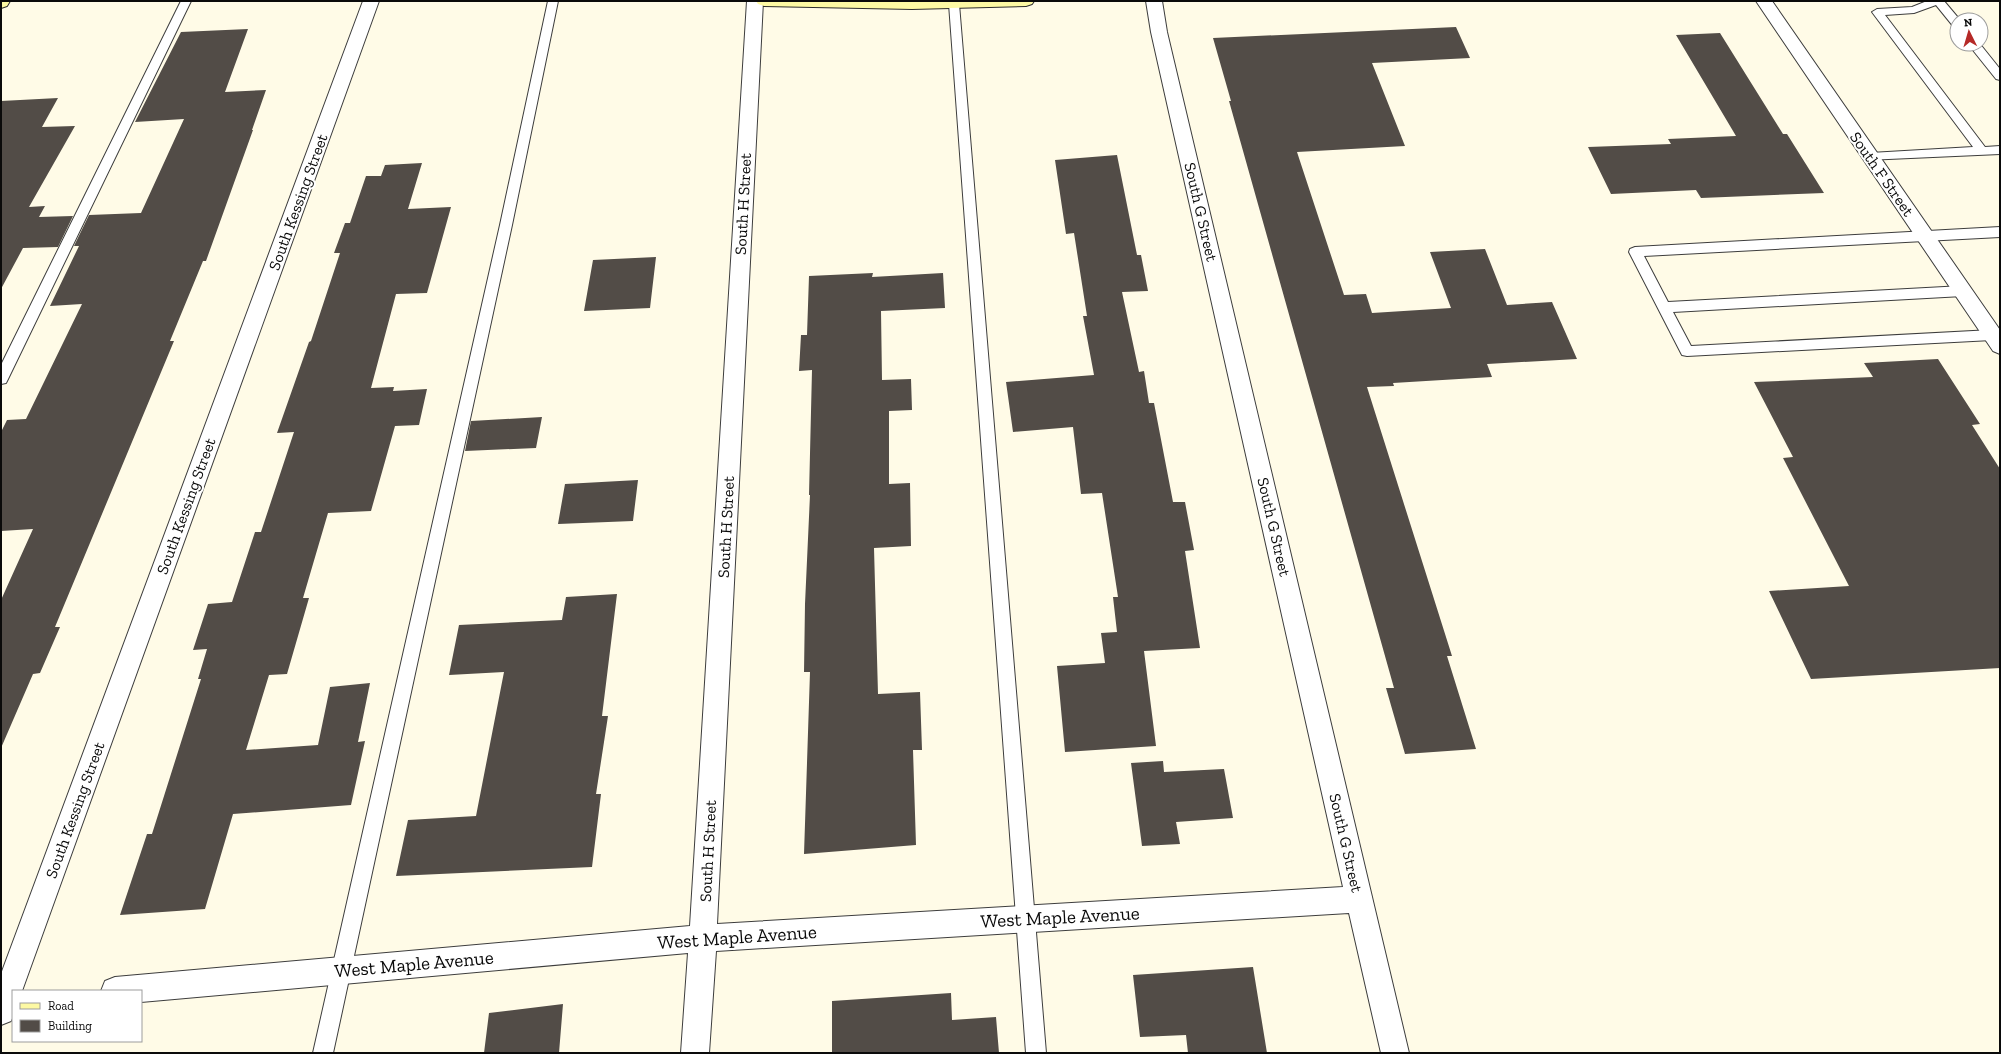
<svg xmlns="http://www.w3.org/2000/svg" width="2001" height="1054" viewBox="0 0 2001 1054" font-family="'Zilla Slab',serif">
	<rect width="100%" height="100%" fill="#fffbe7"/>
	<path fill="#524c47" d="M1456 27 1470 58 1372 63 1405 146 1297 152 1344 295 1366 294 1372 313 1451 308 1430 252 1485 249 1507 305 1552 302 1577 359 1487 364 1492 377 1393 383 1394 386 1367 387 1452 656H1447L1476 749 1405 754 1386 688H1394L1229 101H1231L1213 38Z
		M248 29 225 92 266 90 252 130H253L206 261H203L170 341H174L55 627H60L40 673 33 674 1 748V600L33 529 1 531V432L7 420 26 419 82 304 50 306 79 246H74L89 215 141 213 184 119 135 122 181 32Z
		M1720 33 1783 134H1787L1824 193 1701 198 1696 190 1611 194 1588 147 1671 144 1668 139 1736 136 1676 35Z
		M58 98 42 127 75 126 29 207 45 206 39 217 73 216 58 247 23 248 1 289V101Z
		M1117 155 1137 255H1141L1148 291 1122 292 1139 372 1144 371 1149 403H1154L1173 502H1185L1194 550 1185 551 1200 648 1144 651 1156 746 1065 752 1057 666 1105 663 1101 633 1117 632 1113 597H1118L1102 493 1081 494 1073 427 1013 432 1006 382 1094 375 1083 316H1087L1074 233 1066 234 1055 160Z
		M422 163 408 209 451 207 427 293 396 294 371 388 394 387 393 391 427 389 419 425 395 426 371 511 328 513 303 598H309L287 674 269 675 246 750 318 745 330 687 370 683 358 742 365 741 351 805 233 814 205 909 120 915 147 834H152L201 679H198L207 649 193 650 208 604 232 602 255 532H261L294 432 277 433 309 342 311 341 340 253H334L345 223H350L366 176H381L385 165Z
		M656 257 650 308 584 311 593 260Z
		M873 273 872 277 943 273 945 308 881 311 882 380 911 379 912 410 889 411V484L910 483 911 546 874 548 878 694 920 692 922 750H913L916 845 804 854 810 672H804L805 604 810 495H809L812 370 799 371 801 335H807L809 276Z
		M1938 359 1980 424 1972 425 2000 469V668L1811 679 1769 591 1849 586 1783 458 1793 457 1754 382 1873 377 1864 363Z
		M542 417 536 448 465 451 471 421Z
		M638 480 633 521 558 524 565 484Z
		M617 594 602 716H608L596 794H601L592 867 396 876 408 820 476 816 504 672 449 675 459 625 562 620 566 597Z
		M1163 761 1164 772 1224 769 1233 818 1176 822 1180 844 1142 846 1131 763Z
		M1253 967 1267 1053H1188L1186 1035 1140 1037 1133 975Z
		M951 993 952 1020 996 1017 999 1053H832V1001Z
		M563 1004 559 1053H484L489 1013Z"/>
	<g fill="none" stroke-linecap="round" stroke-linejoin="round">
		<defs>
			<path id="lane" d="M181 1H191L8 379 6 383 1 384V365Z
				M548 1H558L512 225 333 1053H313L500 225Z
				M955 1 959 4 1046 1053H1026L949 4 950 2Z
				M1927 1H1944L1960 20H1957V27L1953 26 1936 5 1914 13 1885 15 1985 147 2000 146V154L1866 160 1864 157 1866 154 1870 153 1973 147 1872 12 1877 9 1912 7Z
				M1968 44H1980L2000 69V80L1996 79Z
				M2000 227V237L1644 256 1668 302 1963 286 1968 288 1970 291 1968 294 1963 296 1673 312 1691 346 1992 330 1997 331 1999 335 1997 339 1992 340 1687 356 1682 355 1629 252 1630 249 1635 247Z"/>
			<path id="street" d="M363 1H379L22 991H13V1016L11 1021 1 1025V974Z
				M747 1H763L717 924 1343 887 1151 32 1146 1H1162L1167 32 1409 1053H1381L1349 913 716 951 709 1053H681L688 953 141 1002V991H101L105 981 115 977 690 926Z
				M1756 1H1772L2000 330V354L1993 351Z"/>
			<path id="secondary" d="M1 1H10L7 6 1 8Z
				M756 1H1034L1032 4 1026 6 912 9 764 6 758 4Z"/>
		</defs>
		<use href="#lane" stroke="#3d3d3d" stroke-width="2"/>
		<use href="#street" stroke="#3d3d3d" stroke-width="2"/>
		<use href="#secondary" stroke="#2c2c2c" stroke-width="2"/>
		<use href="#lane" fill="#fff" fill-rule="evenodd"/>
		<use href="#street" fill="#fff" fill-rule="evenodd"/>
		<use href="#secondary" fill="#fdf9a3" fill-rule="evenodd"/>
	</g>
	<g text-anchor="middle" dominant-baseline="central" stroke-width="4" stroke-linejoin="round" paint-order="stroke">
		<g font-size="16" fill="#0a0a0a" stroke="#fff">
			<text transform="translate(1882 174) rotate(55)">South F Street</text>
			<text transform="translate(298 202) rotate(-70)">South Kessing Street</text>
			<text transform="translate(743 204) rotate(-87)">South H Street</text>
			<text transform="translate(1201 212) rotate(77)">South G Street</text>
			<text transform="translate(186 506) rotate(-70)">South Kessing Street</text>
			<text transform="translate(726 527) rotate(-87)">South H Street</text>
			<text transform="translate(1274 527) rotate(77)">South G Street</text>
			<text transform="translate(75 810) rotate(-70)">South Kessing Street</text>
			<text transform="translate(1346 843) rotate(77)">South G Street</text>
			<text transform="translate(708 851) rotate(-87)">South H Street</text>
		</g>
		<g font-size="19" fill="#0a0a0a" stroke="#fff">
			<text transform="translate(1060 917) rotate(-3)">West Maple Avenue</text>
			<text transform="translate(737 937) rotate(-4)">West Maple Avenue</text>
			<text transform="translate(414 964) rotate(-5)">West Maple Avenue</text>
		</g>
	</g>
	<rect width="2001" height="1054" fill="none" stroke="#0a0a0a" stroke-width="4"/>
	<rect x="12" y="990" width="130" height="52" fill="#ffffff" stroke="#9d9d9d"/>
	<rect x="20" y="1003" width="20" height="6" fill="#fdf9a3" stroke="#9d9d9d"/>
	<text x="48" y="1010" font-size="12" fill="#0a0a0a">Road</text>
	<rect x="20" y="1020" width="20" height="12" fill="#524c47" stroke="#9d9d9d"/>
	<text x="48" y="1030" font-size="12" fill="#0a0a0a">Building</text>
	<g transform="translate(1969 32) rotate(355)"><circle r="19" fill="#ffffff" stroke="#9d9d9d"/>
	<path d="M0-3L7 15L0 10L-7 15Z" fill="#b52927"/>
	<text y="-6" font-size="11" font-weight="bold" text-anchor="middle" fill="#0a0a0a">N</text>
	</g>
</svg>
